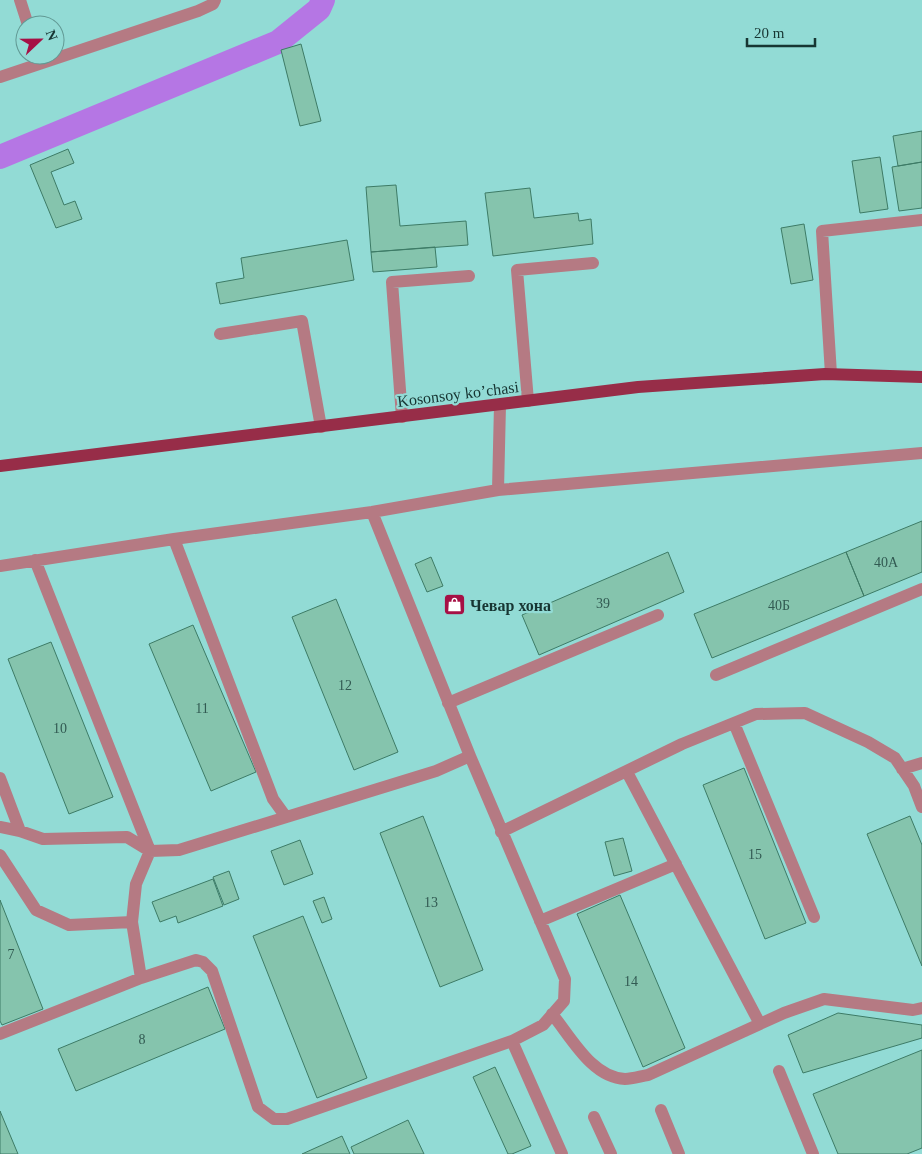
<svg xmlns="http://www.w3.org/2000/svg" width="922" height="1154" viewBox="0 0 922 1154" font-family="Georgia,serif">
	<rect width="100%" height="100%" fill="#92dbd5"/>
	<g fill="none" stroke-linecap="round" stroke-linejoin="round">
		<path stroke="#b576e4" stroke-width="24" d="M0 157 278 42 319 9 323 0"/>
	</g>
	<path fill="#85c4ad" stroke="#3d7b66" d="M301 44 321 121 300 126 281 50Z
		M922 131V162L898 166 893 136Z
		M68 149 74 163 51 172 64 205 75 201 82 219 56 228 30 165Z
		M880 157 888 209 860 213 852 161Z
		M922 162V208L899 211 892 167Z
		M396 185 400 226 466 221 468 245 371 252 366 187Z
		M530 188 534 218 578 213 579 221 591 219 593 244 493 256 485 193Z
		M804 224 813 280 791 284 781 228Z
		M347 240 354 280 220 304 216 283 244 278 241 258Z
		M435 247 437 267 373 272 371 252Z
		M922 521V572L864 596 846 552Z
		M668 552 684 592 539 655 522 615Z
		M846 552 864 596 712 658 694 614Z
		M431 557 443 586 427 592 415 564Z
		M336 599 398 752 354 770 292 617Z
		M193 625 256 772 211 791 149 644Z
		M51 642 113 797 69 814 8 659Z
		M744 768 806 923 765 939 703 785Z
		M423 816 483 970 440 987 380 833Z
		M910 816 922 845V966L867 834Z
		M623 838 632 871 614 876 605 842Z
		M300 840 313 874 284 885 271 851Z
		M229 871 239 899 224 905 213 877Z
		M213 879 223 906 178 923 176 916 160 922 152 902Z
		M620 895 685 1048 643 1067 577 914Z
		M324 897 332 919 322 923 313 901Z
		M0 900 43 1009 2 1025 0 1021Z
		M303 916 367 1078 317 1098 253 936Z
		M208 987 225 1029 76 1091 58 1049Z
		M838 1013 922 1025V1038L803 1073 788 1035Z
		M922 1050V1148L907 1154H838L813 1094Z
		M495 1067 531 1146 512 1154H508L473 1077Z
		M0 1111 18 1154H0Z
		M408 1120 424 1154H354L351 1147Z
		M342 1136 350 1154H302Z"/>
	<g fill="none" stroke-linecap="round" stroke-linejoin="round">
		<path stroke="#b57a83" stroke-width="12" d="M20 0 28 25
			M0 77 198 11 213 4 215 0
			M220 334 302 321 321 427
			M831 374 822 231 922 220
			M528 401 517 270 593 263
			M402 417 392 282 469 276
			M498 490 500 405
			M174 539 273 799 286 817
			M35 560 150 851 136 884 132 922 141 978
			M0 566 174 539 372 512 498 490 922 453
			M716 675 922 589
			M448 703 658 615
			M734 723 814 917
			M902 769 922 763
			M627 772 760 1024
			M0 778 20 831
			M0 827 20 831 43 839 127 837 150 851 179 850 436 771 470 756 372 512
			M501 832 682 744 756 714 805 713 868 742 895 758 914 786 922 807
			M0 855 36 910 69 925 132 922
			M540 921 676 864
			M552 1014C571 1037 592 1078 625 1079 633 1079 641 1076 648 1075L784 1013 824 999 913 1010 922 1008
			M0 1034 141 978 196 960 203 962 212 971 258 1107 274 1119H287L512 1041 543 1025 564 1001 565 979 470 756
			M512 1041 562 1154
			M779 1071 813 1154
			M661 1110 679 1154
			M594 1117 611 1154"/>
		<path stroke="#972d48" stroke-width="12" d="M0 466 638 387 825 374 922 377"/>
	</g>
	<defs>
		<symbol id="shop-square" viewBox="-11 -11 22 22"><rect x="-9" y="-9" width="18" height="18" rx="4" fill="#a61045" stroke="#92dbd5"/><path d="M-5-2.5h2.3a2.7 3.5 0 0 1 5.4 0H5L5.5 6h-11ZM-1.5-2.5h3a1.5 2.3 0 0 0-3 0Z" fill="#fff"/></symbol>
	</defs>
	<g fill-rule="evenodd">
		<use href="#shop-square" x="442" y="592" width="25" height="25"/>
	</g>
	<g text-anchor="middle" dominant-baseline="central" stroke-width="4.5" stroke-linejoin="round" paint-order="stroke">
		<g font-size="14" fill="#325a52">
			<text x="886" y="562">40A</text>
			<text x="603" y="603">39</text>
			<text x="779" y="605">40Б</text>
			<text x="345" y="685">12</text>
			<text x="202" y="708">11</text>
			<text x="60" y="728">10</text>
			<text x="755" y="854">15</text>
			<text x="431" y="902">13</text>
			<text x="11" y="954">7</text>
			<text x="631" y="981">14</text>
			<text x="142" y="1039">8</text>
		</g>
		<g font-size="16" fill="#173633" stroke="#92dbd5">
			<text transform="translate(458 394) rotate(-7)">Kosonsoy ko’chasi</text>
		</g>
		<g font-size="16" font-weight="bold" fill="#173633" stroke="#92dbd5" text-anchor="start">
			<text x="470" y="605">Чевар хона</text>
		</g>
	</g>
	<g transform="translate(40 40) rotate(68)"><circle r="24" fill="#92dbd5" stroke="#619994"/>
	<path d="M0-4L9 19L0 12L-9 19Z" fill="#a61045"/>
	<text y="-8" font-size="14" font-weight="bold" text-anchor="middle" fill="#173633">N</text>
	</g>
	<path d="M747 38v8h68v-8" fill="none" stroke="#173633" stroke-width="2.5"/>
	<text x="754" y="38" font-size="15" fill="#173633" stroke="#92dbd5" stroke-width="4" paint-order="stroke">20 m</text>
</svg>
